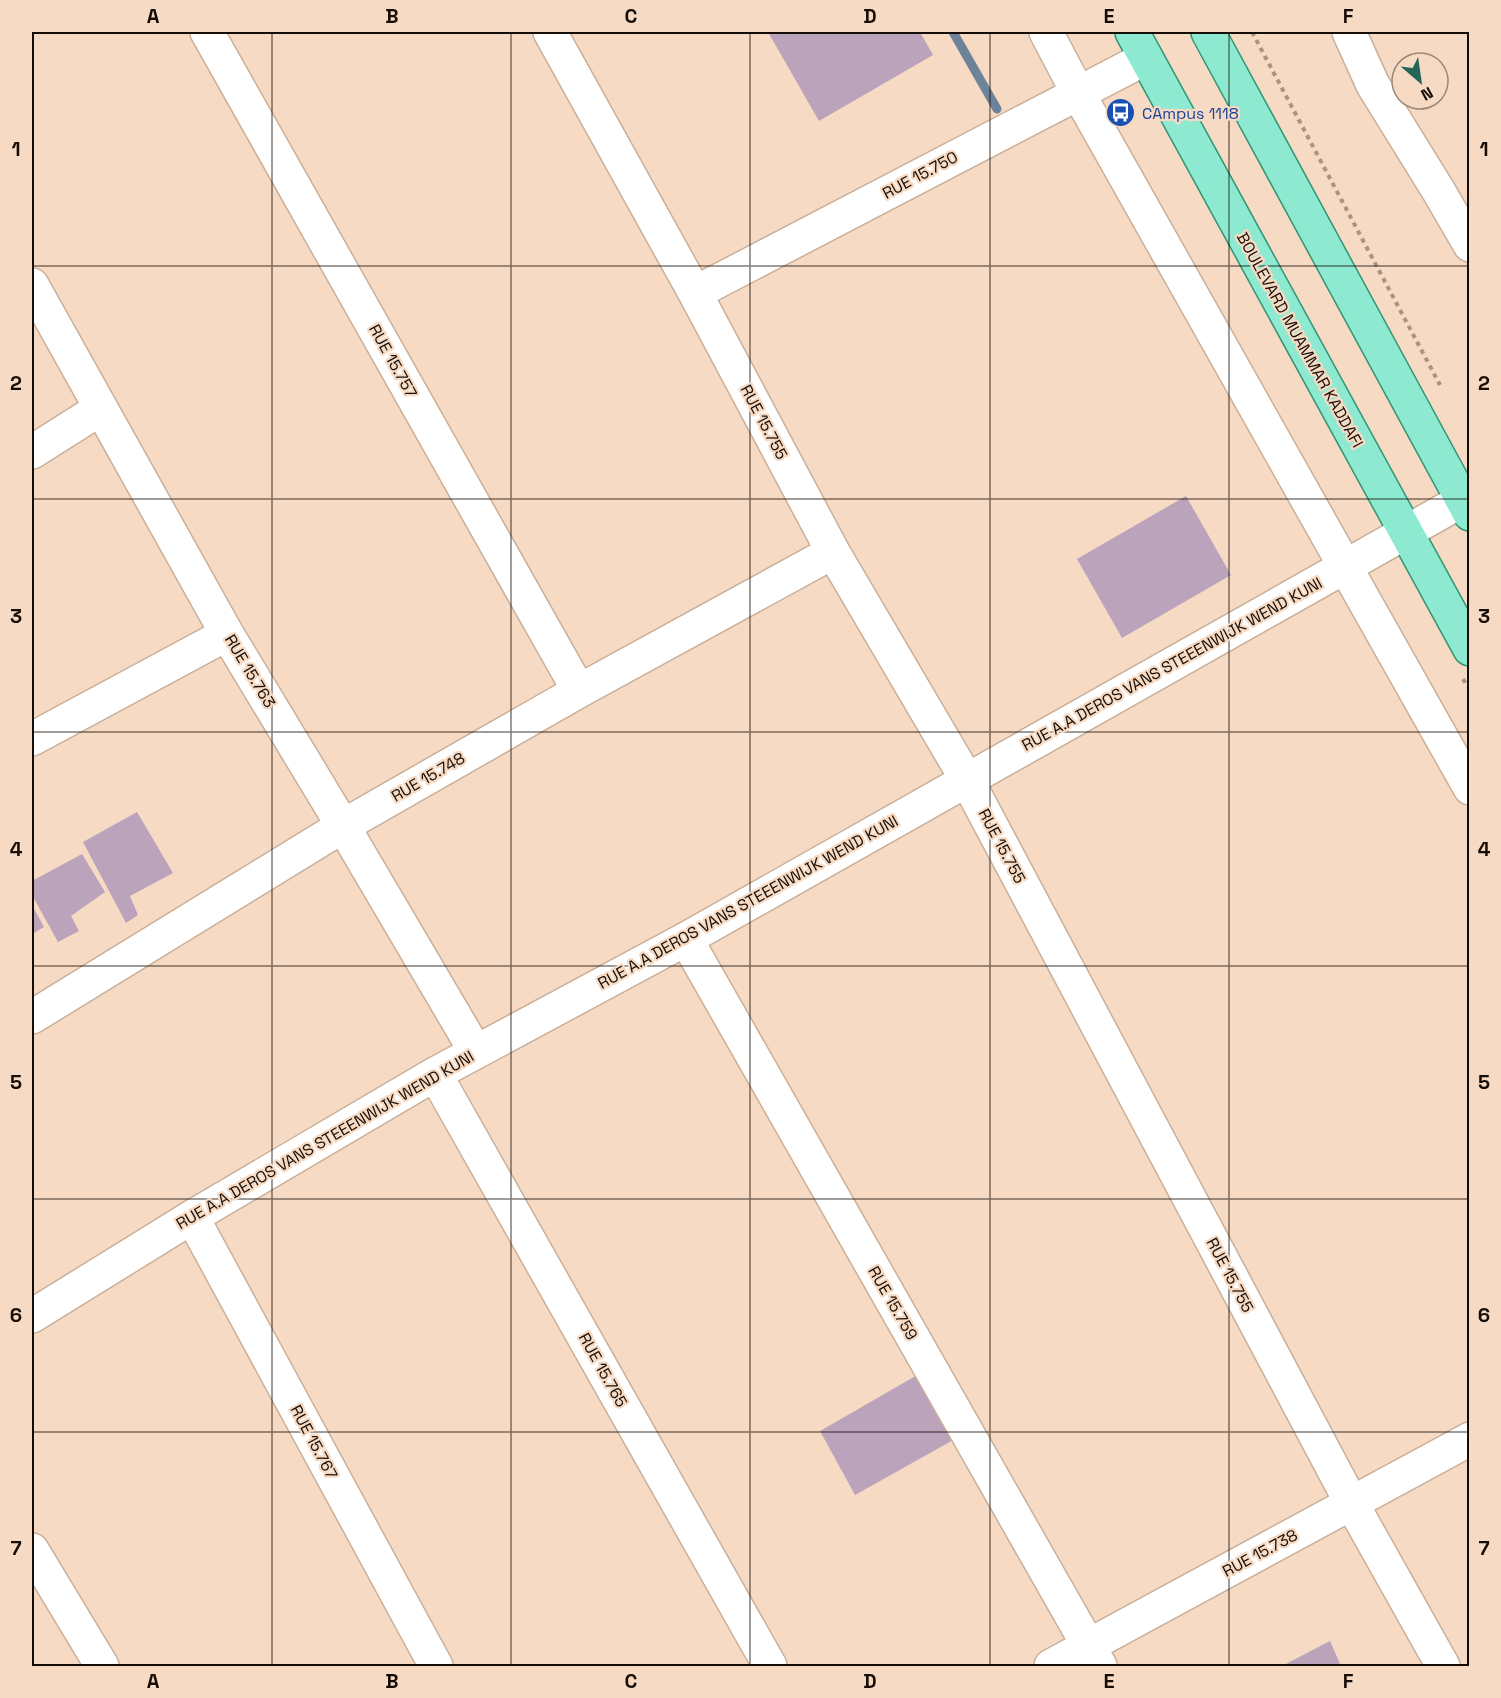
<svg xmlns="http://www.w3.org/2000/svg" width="1501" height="1698" viewBox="0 0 1501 1698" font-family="'Space Grotesk',sans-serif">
	<rect width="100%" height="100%" fill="#f6dac3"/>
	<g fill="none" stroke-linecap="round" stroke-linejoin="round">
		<path stroke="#6d8399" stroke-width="9" d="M953 32 997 109"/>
	</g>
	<path fill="#bba3bc" d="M768 32H920L933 55 819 121Z
		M1186 496 1231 575 1122 638 1077 559Z
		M137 812 173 873 130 896 138 915 126 923 83 842Z
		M82 854 105 892 71 916 79 931 58 942 32 895V881Z
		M32 905 44 927 32 934Z
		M919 1374 955 1439 855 1495 820 1431Z
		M1330 1641 1341 1666H1282Z"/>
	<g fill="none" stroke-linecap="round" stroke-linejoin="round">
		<defs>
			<path id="minor" d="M207 32 579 691
				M550 32 695 293 833 552 967 780 1352 1504 1443 1666
				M1046 32 1078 93 1470 788
				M1349 32 1373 85 1438 190 1470 245
				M32 285 227 634 343 826 476 1052
				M695 293 1146 58
				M32 452 100 409
				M32 739 227 634
				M686 939 1100 1666
				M32 1017 343 826 579 691 833 552
				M435 1074 770 1666
				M192 1217 436 1666
				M32 1316 192 1217 435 1074 686 939 1470 496
				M32 1550 102 1666
				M1051 1666 1470 1439"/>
			<path id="major" d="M1132 32 1470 649
				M1208 32 1470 514"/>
		</defs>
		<use href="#minor" stroke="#caaf99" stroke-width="36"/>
		<use href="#major" stroke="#329474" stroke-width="36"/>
		<path stroke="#a99482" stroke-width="4" stroke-dasharray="4.5 4.5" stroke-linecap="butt" d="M1252 32 1440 385
			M1463 679 1470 690"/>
		<use href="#minor" stroke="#fff" stroke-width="33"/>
		<use href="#major" stroke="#8dead0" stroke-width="33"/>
	</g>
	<path fill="none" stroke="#160d06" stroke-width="1.5" stroke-opacity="0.55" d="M272 32V1666M511 32V1666M750 32V1666M990 32V1666M1229 32V1666M32 266H1470M32 499H1470M32 732H1470M32 966H1470M32 1199H1470M32 1432H1470"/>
	<defs>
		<symbol id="bus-disc" viewBox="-11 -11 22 22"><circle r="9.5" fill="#1a4fb4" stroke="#f6dac3"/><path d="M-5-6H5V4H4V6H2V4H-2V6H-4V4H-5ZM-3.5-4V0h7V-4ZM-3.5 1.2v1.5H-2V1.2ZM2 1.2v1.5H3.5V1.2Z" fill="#fff"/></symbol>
	</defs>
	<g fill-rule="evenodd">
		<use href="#bus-disc" x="1104" y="96" width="33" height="33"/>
	</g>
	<g text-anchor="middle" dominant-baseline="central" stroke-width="4.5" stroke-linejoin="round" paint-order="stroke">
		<g font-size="16" fill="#164399" stroke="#f6dac3" text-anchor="start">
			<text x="1142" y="113">CAmpus 1118</text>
		</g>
		<g font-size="16" fill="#160d06" stroke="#f6dac3">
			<text transform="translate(920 175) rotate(-28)">RUE 15.750</text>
			<text transform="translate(1300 340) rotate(61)">BOULEVARD MUAMMAR KADDAFI</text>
			<text transform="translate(393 361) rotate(61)">RUE 15.757</text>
			<text transform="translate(764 422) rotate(62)">RUE 15.755</text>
			<text transform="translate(1172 664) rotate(-29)">RUE A.A DEROS VANS STEEENWIJK WEND KUNI</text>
			<text transform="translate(250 671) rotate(59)">RUE 15.763</text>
			<text transform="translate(428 777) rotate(-30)">RUE 15.748</text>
			<text transform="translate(1002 846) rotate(62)">RUE 15.755</text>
			<text transform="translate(748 902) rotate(-29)">RUE A.A DEROS VANS STEEENWIJK WEND KUNI</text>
			<text transform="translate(325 1140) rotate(-30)">RUE A.A DEROS VANS STEEENWIJK WEND KUNI</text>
			<text transform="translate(1230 1275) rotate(62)">RUE 15.755</text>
			<text transform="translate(893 1303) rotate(60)">RUE 15.759</text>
			<text transform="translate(603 1370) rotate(61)">RUE 15.765</text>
			<text transform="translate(314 1442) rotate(62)">RUE 15.767</text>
			<text transform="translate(1260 1553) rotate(-28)">RUE 15.738</text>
		</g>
	</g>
	<rect width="1501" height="1698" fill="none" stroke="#f6dac3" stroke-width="66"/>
	<g transform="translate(1420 81) rotate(151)"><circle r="28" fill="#f6dac3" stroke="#9c8877" stroke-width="1.5"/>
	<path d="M0-4.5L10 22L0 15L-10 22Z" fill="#246758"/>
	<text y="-9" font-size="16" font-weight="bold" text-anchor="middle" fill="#160d06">N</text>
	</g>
	<rect x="33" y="33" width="1435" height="1632" fill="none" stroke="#160d06" stroke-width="2"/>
	<g font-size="20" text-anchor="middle" font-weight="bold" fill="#160d06">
		<text x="153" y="23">A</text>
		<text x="392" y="23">B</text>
		<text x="631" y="23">C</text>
		<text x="870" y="23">D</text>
		<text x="1109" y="23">E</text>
		<text x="1348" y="23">F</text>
		<text x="16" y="156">1</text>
		<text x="1484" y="156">1</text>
		<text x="16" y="390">2</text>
		<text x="1484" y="390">2</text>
		<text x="16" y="623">3</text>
		<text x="1484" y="623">3</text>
		<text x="16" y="856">4</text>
		<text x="1484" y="856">4</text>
		<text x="16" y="1089">5</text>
		<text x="1484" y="1089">5</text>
		<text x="16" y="1322">6</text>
		<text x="1484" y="1322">6</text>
		<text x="16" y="1555">7</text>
		<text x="1484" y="1555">7</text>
		<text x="153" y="1688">A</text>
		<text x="392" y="1688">B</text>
		<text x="631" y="1688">C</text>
		<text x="870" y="1688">D</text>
		<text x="1109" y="1688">E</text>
		<text x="1348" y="1688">F</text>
	</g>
</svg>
